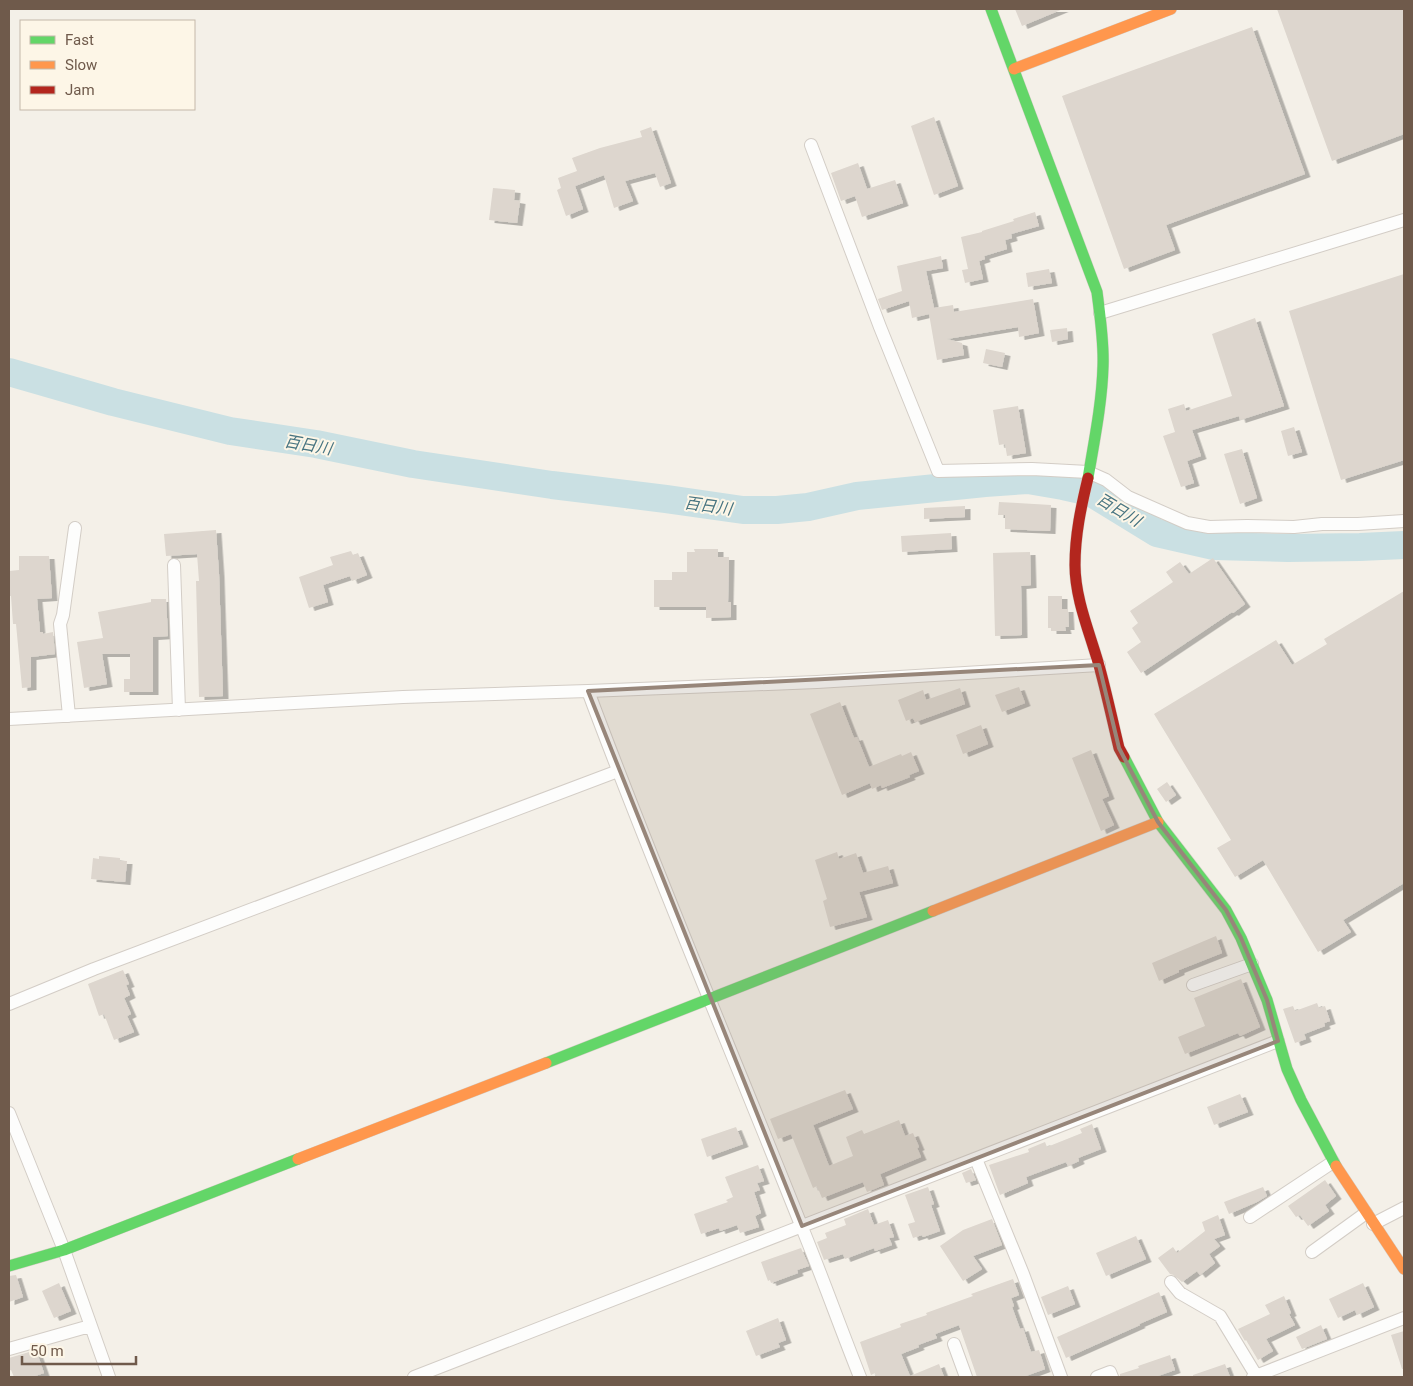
<svg xmlns="http://www.w3.org/2000/svg" width="1413" height="1386" viewBox="0 0 1413 1386" font-family="Roboto,'Noto Sans JP',sans-serif">
	<defs>
		<filter id="shadow"><feDropShadow dx="5.5" dy="3" stdDeviation="0" flood-color="#0004"/></filter>
	</defs>
	<rect width="100%" height="100%" fill="#f4f0e8"/>
	<g fill="none" stroke-linecap="round" stroke-linejoin="round">
		<path stroke="#cae0e3" stroke-width="28" d="M9 372 113 402 230 431 316 444 413 464 552 485 666 499 743 510H777L808 507 857 496 985 483 1028 480 1063 486 1090 492 1157 533 1214 546 1288 548 1360 547 1404 545"/>
	</g>
	<path fill="#ddd6ce" filter="url(#shadow)" d="M1015 9H1063L1022 26Z
		M1277 9H1404V134L1332 161Z
		M1252 27 1305 174 1166 225 1175 250 1124 269 1062 96Z
		M934 117 958 186 934 195 911 126Z
		M651 127 671 183 660 187 655 173 625 181 633 201 614 208 604 175 575 186 583 209 566 216 557 190 561 188 558 178 577 171 572 158 600 148 642 137 640 131Z
		M858 163 867 189 895 180 903 203 862 217 855 196 841 201 831 173Z
		M493 188 515 190 514 200 520 201 517 223 489 220Z
		M1035 212 1039 226 1011 234 1012 238 1005 240 1007 249 984 256 985 259 979 261 983 279 965 283 962 270 968 269 961 237 982 232V231L1014 221 1013 219Z
		M941 256 943 268 926 271 934 308 953 305 954 312 1033 299 1039 333 1019 337 1018 327 947 339 962 343 964 355 937 360 929 314 912 318 909 301 882 310 878 299 902 291 897 266Z
		M1049 269 1052 283 1028 287 1026 273Z
		M1404 274V460L1341 480 1289 311Z
		M1255 318 1284 406 1240 420 1239 416 1192 430 1201 456 1187 461 1194 483 1181 487 1163 436 1175 432 1168 409 1184 404 1186 411 1232 396 1212 334Z
		M1067 328 1068 339 1052 342 1050 330Z
		M986 349 1005 353 1002 367 983 363Z
		M1018 406 1026 453 1007 456 1005 444 999 445 993 410Z
		M1294 427 1302 452 1288 456 1281 431Z
		M1242 449 1257 498 1240 504 1224 454Z
		M999 502 1051 505 1050 531 1005 529V515H998Z
		M965 506V517L924 519V508Z
		M216 530 219 574 223 696 199 697 196 581H199L197 554 166 556 164 534Z
		M951 533 952 549 902 552 901 536Z
		M694 549H718V557H729L728 602H731V617L706 618V607H654V580H672V572H687V552H695Z
		M351 551 353 555 358 553 367 575 352 581 350 576 323 585 328 602 309 608 299 577 333 565 330 557Z
		M1030 552 1031 585 1021 586 1022 635 995 636 993 553Z
		M19 556H49L52 598 37 599 40 632H43V634L53 632 55 654 31 657V687L22 688 16 624H13L11 596H9V571L19 570Z
		M1213 558 1245 604 1233 613 1232 612 1141 673 1127 652 1141 642 1132 628 1138 623 1130 611 1173 582 1166 572 1180 562 1189 574Z
		M1404 591V883L1343 920 1351 932 1318 952 1263 860 1235 877 1217 848 1231 840 1154 714 1276 640 1292 665 1327 644 1324 639Z
		M1048 596H1062V609H1068L1069 627H1065L1066 631H1051V628H1048Z
		M151 599H166L168 636 153 637V692H124V679H130V654H102L107 684 84 688 77 642 103 638 98 612 151 602Z
		M1019 687 1025 703 1002 712 995 695Z
		M960 688 965 704 915 722 913 718 906 721 898 700 923 690 926 700Z
		M840 702 854 738 857 737 869 767 901 754 902 756 911 752 919 771 909 775 910 777 882 788 881 785 872 789 870 783 842 795 810 714Z
		M981 725 988 744 963 754 956 735Z
		M1091 750 1109 796 1102 799 1114 825 1101 831 1072 758Z
		M1167 782 1176 795 1166 802 1157 789Z
		M837 852 839 859 856 853 863 873 888 866 893 883 859 892 867 917 830 927 823 901 827 899 815 860Z
		M99 856 120 858V861H127L125 882 91 879 93 858 99 859Z
		M1216 936 1222 953 1179 970V972L1159 981 1152 963Z
		M123 970 129 984 126 985 130 995 124 998 131 1014 127 1016 134 1032 114 1040 104 1014 99 1016 88 984Z
		M1241 979 1260 1027 1240 1036 1238 1033 1185 1054 1178 1037 1205 1026 1194 998Z
		M1317 1003 1319 1008 1325 1006 1330 1021 1324 1023 1325 1026 1304 1034 1306 1039 1295 1043 1283 1009 1293 1006 1295 1011Z
		M845 1090 853 1109 813 1125 829 1166 853 1156 846 1137 862 1130 864 1134 899 1120 905 1136 913 1133 919 1147 917 1148 921 1157 880 1174 884 1185 867 1192 863 1182 822 1198 817 1186 813 1188 791 1134 778 1139 770 1119Z
		M1240 1094 1248 1112 1214 1125 1207 1107Z
		M1092 1124 1101 1149 1078 1158 1079 1161 1068 1166 1066 1162 1026 1177 1028 1183 1000 1195 989 1165 1029 1152 1028 1149 1045 1142 1047 1147 1082 1133 1080 1129Z
		M736 1127 743 1144 707 1157 701 1139Z
		M758 1165 764 1181 757 1183 760 1190 754 1192 761 1213 755 1216 759 1227 740 1233 737 1225 720 1231 719 1228 701 1234 694 1214 728 1202 726 1200 733 1197 725 1177Z
		M971 1169 976 1180 966 1183 962 1173Z
		M1325 1180 1336 1196 1325 1205 1329 1211 1308 1226 1300 1215 1296 1217 1288 1206Z
		M928 1187 934 1204 931 1205 940 1231 923 1237 922 1235 913 1238 908 1224 915 1222 905 1195Z
		M1263 1187 1267 1196 1257 1202 1229 1214 1224 1202Z
		M868 1209 874 1225 888 1220 894 1237 889 1238 892 1245 875 1251 874 1248 845 1259 843 1254 824 1260 817 1242 827 1238 825 1233 846 1225 844 1219Z
		M1218 1215 1225 1235 1214 1239 1220 1246 1209 1254 1215 1263 1200 1275 1197 1271 1182 1282 1174 1275 1170 1274 1158 1258 1173 1247 1177 1253 1205 1231 1202 1222Z
		M992 1219 1002 1245 973 1256 982 1269 963 1281 940 1246 963 1230Z
		M1136 1236 1146 1259 1106 1276 1096 1253Z
		M801 1248 809 1266 797 1270 798 1273 771 1283 770 1280 768 1281 761 1262Z
		M16 1275 23 1297 9 1302V1276Z
		M1013 1279 1019 1295 1011 1298 1014 1306 1012 1307 1020 1329 1023 1328 1031 1352 1039 1350 1045 1369 1023 1377H977L959 1325 935 1334 937 1338 918 1345 919 1347 901 1354 910 1376 939 1364 944 1377H877L875 1373 871 1375 860 1342 901 1327 900 1324 927 1315 926 1313 973 1296 971 1294Z
		M59 1283 71 1311 54 1318 42 1291Z
		M1363 1283 1374 1307 1357 1315 1355 1310 1338 1318 1329 1299Z
		M1068 1286 1075 1304 1048 1315 1041 1297Z
		M1159 1292 1167 1312 1139 1324 1140 1325 1066 1358 1057 1337Z
		M1284 1296 1291 1313 1289 1314 1295 1325 1266 1339 1273 1351 1258 1360 1246 1340 1245 1341 1238 1329 1270 1314 1265 1305Z
		M778 1318 786 1340 778 1343 780 1347 756 1356 746 1331Z
		M1321 1325 1327 1339 1302 1349 1296 1337Z
		M1404 1331V1369H1402L1391 1335Z
		M36 1350 44 1373 32 1377H14L11 1370 9 1371V1358Z
		M1170 1355 1175 1370 1155 1377H1120V1374L1139 1368 1138 1366Z
		M1225 1364 1230 1377H1193V1375Z"/>
	<g fill="none" stroke-linecap="round" stroke-linejoin="round">
		<defs>
			<path id="street" d="M811 145 880 327 938 471 1032 469 1088 472 1106 480 1128 497 1187 523 1209 527 1247 526 1294 527 1322 524H1358L1404 521
				M1100 313 1404 220
				M174 565 179 710
				M588 691C655 871 730 1047 801 1225 822 1276 840 1327 860 1377
				M69 716 60 624 63 615 75 528
				M9 719 403 697 588 691 817 682 1099 665
				M1193 985 1252 964
				M9 1004 94 969 618 771
				M9 1113 64 1250 109 1377
				M976 1159 1023 1274 1061 1377
				M1250 1217 1333 1162
				M1373 1224 1404 1208
				M1312 1252 1366 1213
				M1171 1282 1180 1293 1220 1316 1257 1377
				M954 1344 966 1377
				M9 1349 90 1326
				M414 1377 1278 1041
				M1097 1377 1110 1372 1112 1377
				M1253 1377 1404 1318"/>
			<path id="fast" d="M991 9 1097 292C1100 316 1104 342 1103 366 1102 403 1094 442 1088 478
				M1124 757 1158 822 1226 910 1241 938 1267 1000 1287 1069 1301 1100 1336 1166
				M546 1063 933 911
				M9 1266 64 1250 298 1159"/>
			<path id="slow" d="M1014 69 1171 9
				M933 911 1158 822
				M298 1159 546 1063
				M1336 1166 1404 1269"/>
			<path id="jam" d="M1088 478C1081 507 1075 535 1075 565 1075 598 1089 631 1098 662 1106 690 1112 719 1119 748L1124 757"/>
		</defs>
		<use href="#street" stroke="#d3cdc6" stroke-width="14"/>
		<use href="#fast" stroke="#d3ccc4" stroke-width="12"/>
		<use href="#slow" stroke="#d3ccc4" stroke-width="12"/>
		<use href="#jam" stroke="#d3ccc4" stroke-width="12"/>
		<use href="#street" stroke="#fdfdfc" stroke-width="12"/>
		<use href="#fast" stroke="#63d668" stroke-width="11"/>
		<use href="#slow" stroke="#ff974d" stroke-width="11"/>
		<use href="#jam" stroke="#b3261e" stroke-width="11"/>
	</g>
	<path fill="#97867a" fill-opacity="0.2" stroke="#97867a" stroke-width="4" stroke-linejoin="round" d="M1099 665 1119 748 1158 822 1226 910 1241 938 1267 1000 1278 1041 802 1226 588 691Z"/>
	<g text-anchor="middle" dominant-baseline="central" stroke-width="4" stroke-linejoin="round" paint-order="stroke">
		<g font-size="16" font-style="italic" fill="#477481" stroke="#fdf6e7">
			<text transform="translate(308 445) rotate(10)">百日川</text>
			<text transform="translate(708 506) rotate(8)">百日川</text>
			<text transform="translate(1119 510) rotate(31)">百日川</text>
		</g>
	</g>
	<rect width="1413" height="1386" fill="none" stroke="#6f5a4b" stroke-width="20"/>
	<rect x="20" y="20" width="175" height="90" fill="#fdf6e7" stroke="#c4b8a9"/>
	<rect x="30" y="36" width="25" height="8" fill="#63d668" stroke="#c4b8a9"/>
	<text x="65" y="45" font-size="15" fill="#6f5a4b">Fast</text>
	<rect x="30" y="61" width="25" height="8" fill="#ff974d" stroke="#c4b8a9"/>
	<text x="65" y="70" font-size="15" fill="#6f5a4b">Slow</text>
	<rect x="30" y="86" width="25" height="8" fill="#b3261e" stroke="#c4b8a9"/>
	<text x="65" y="95" font-size="15" fill="#6f5a4b">Jam</text>
	<path d="M22 1356v8h114v-8" fill="none" stroke="#6f5a4b" stroke-width="2.5"/>
	<text x="30" y="1356" font-size="15" fill="#6f5a4b" stroke="#fdf6e7" stroke-width="4" paint-order="stroke">50 m</text>
</svg>
